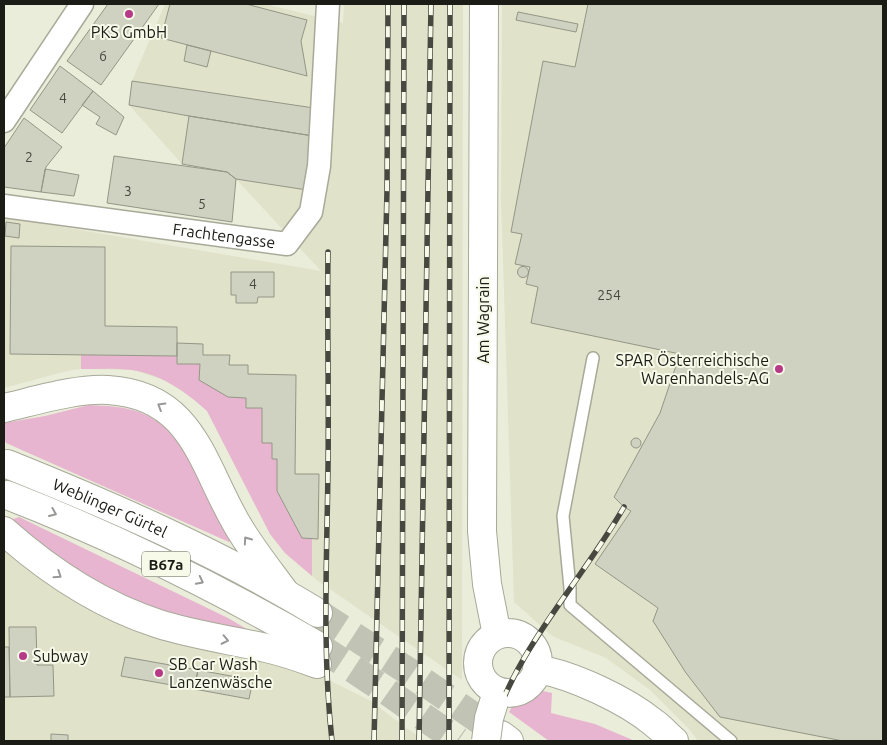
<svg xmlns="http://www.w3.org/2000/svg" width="887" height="745" viewBox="0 0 887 745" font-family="Ubuntu,sans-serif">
	<rect width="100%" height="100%" fill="#ebeddb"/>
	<path fill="#e0e2c9" d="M165 4H265L343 23 344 4H463L462 680 318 581 285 553 270 534 207 411 192 397 164 380 133 370 81 369 67 371 4 388V217L321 271 236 179 227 172 182 164 129 105 132 81Z
		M502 4H883V741H698L688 728 650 690 606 658 552 636 514 602 501 198Z
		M4 549 317 674 369 700 424 741H4Z"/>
	<path fill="#e7b5cf" d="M81 355 177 356V364H200V380L228 397 246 398V408H262V442L272 443V459H277V491L302 537 312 538V576L285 553 270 534 207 411C186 392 161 374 132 370 116 368 98 369 81 369Z
		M89 405C131 407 150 409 179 442L232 539 229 542 6 443 4 437V423L45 416Z
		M19 517 228 618 255 634 162 612 107 590 84 578 10 520Z
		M538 690 552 693 551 713 595 724 635 741H549L509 712C516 700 524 694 538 690Z"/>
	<path fill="#d0d2c1" stroke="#949686" d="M108 4H159L101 85 67 61Z
		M170 4H246L307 20 301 41 307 76 161 38Z
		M588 4H883V741H843L720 717 686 673 653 621 658 608 595 564 631 511 624 507 614 497 660 413 680 354 531 323 538 287 526 284 530 267 515 264 522 234 511 232 543 61 575 67Z
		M518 12 578 24 576 32 516 20Z
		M187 45 211 51 207 67 184 61Z
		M60 66 93 91 62 133 30 110Z
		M132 81 314 108 313 136 189 116 129 105Z
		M93 91 124 117 116 135 96 124 100 117 82 105Z
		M189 116 313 136 307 190 236 179 227 172 182 164Z
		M24 118 62 147 46 167 41 192 4 187V148Z
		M114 156 227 172 236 179 232 222 107 203Z
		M45 169 79 175 74 196 41 192Z
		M6 222 20 224 19 238 5 236Z
		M11 246 105 247V326L177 327V356L10 354Z
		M517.5 272a5.5 5.5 0 1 1 11 0a5.5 5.5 0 1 1-11 0Z
		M231 272H274V297H258L257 303H236V295H231Z
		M177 343 203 344V355H230L229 365H248V374L296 375 295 474H319L318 539 302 538 277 491V459H272V443H262V408H246V398L228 397 199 380 200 364H177Z
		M631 443a5 5 0 1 1 10 0a5 5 0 1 1-10 0Z
		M9 627H36L37 665H53L54 696 10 697Z
		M4 647H9L10 697H4Z
		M125 657 198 670 194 689 121 676Z
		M198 670 253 680 249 699 194 689Z
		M51 734 68 735V741H51Z"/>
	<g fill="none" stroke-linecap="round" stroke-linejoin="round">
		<path stroke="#c1c3b4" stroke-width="28" stroke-dasharray="28 14" stroke-linecap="butt" d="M318 613 411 673 501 735
			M318 646 388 692 458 741"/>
		<defs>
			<path id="service" d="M593 358 563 516 570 588V605L731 741"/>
			<g id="minor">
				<path d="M4 121 82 4"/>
				<path id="s1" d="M4 206 287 244 311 212 319 166 328 4"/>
			</g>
			<path id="tertiary" d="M484 4 482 531 487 584 497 635
				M478 663a30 30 0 1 1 60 0a30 30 0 1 1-60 0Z
				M537 669C573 675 626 700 654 723 661 728 667 735 674 741"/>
			<g id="primary">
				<path d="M4 408C35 401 77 388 108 390 194 395 202 466 238 526 252 550 270 572 286 594"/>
				<path id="s2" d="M7 464C114 507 219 553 318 613"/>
				<path d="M7 495C115 537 218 588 318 646"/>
				<path d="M4 531C50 572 100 605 159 624 194 635 231 640 266 648 284 652 301 658 317 664"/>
				<path d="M501 735 509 741"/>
			</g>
		</defs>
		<use href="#service" stroke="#a8a999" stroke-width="14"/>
		<use href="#minor" stroke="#a8a999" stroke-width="25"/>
		<use href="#tertiary" stroke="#a8a999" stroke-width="30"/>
		<use href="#primary" stroke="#a8a999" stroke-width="30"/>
		<use href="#service" stroke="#fff" stroke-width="11"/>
		<use href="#minor" stroke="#fff" stroke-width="22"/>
		<use href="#tertiary" stroke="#fff" stroke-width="28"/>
		<use href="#primary" stroke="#fff" stroke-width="28"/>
		<defs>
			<path id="rail" d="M328 252C327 324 329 396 328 468 327 559 322 650 332 741
				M374 741 387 190 388 4
				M402 741 404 4
				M419 741 431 4
				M449 741 450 4
				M488 741C514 649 578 587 624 507"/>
		</defs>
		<use href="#rail" stroke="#474840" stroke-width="5.5"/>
		<use href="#rail" stroke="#f8fae9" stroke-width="4" stroke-dasharray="11" stroke-linecap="butt"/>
		<defs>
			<path id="primary-bridge" d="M486 741 489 718 494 702"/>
		</defs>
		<use href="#primary-bridge" stroke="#a8a999" stroke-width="30" stroke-linecap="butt"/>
		<use href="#primary-bridge" stroke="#fff" stroke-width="28"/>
	</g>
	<defs><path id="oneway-chevron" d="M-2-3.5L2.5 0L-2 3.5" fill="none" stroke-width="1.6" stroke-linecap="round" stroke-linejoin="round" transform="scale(1.25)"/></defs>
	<g stroke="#989996">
		<use href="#oneway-chevron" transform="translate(161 406) rotate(-149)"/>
		<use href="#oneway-chevron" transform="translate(53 513) rotate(23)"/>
		<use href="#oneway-chevron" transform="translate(247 540) rotate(-125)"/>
		<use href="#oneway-chevron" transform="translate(58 575) rotate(34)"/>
		<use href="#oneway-chevron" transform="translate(200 581) rotate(27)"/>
		<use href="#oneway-chevron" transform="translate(225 640) rotate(12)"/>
	</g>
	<g fill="#b73a89" stroke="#f8fae9" stroke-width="2">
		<circle cx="129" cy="14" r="5"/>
		<circle cx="779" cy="369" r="5"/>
		<circle cx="23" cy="656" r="5"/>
		<circle cx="159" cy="673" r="5"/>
	</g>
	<g text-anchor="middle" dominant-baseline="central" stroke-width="4" stroke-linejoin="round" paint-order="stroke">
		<g font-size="14" fill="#484a41">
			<text x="103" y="56">6</text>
			<text x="63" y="98">4</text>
			<text x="29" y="157">2</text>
			<text x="128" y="191">3</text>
			<text x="202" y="204">5</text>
			<text x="253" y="284">4</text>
			<text x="609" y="295">254</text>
		</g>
		<rect fill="#f8fae9" stroke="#5d5f55" stroke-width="1" x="142" y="551.5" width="48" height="25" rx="4"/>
		<g font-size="15" font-weight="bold" fill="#1b1c16">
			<text x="166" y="564">B67a</text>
		</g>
		<g font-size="16" fill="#1b1c16" stroke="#f8fae9" text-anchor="start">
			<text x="129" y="32" text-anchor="middle">PKS GmbH</text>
			<text x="769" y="360" text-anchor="end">SPAR Österreichische<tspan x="769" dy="18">Warenhandels-AG</tspan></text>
			<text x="33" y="656">Subway</text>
			<text x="169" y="664">SB Car Wash<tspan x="169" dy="18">Lanzenwäsche</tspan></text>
		</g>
		<g font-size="16" fill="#1b1c16" stroke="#f8fae9">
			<text stroke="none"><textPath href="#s1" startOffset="222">Frachtengasse</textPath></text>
			<text transform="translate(483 320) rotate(-90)">Am Wagrain</text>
			<text stroke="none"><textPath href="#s2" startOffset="112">Weblinger Gürtel</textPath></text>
		</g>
	</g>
	<rect width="887" height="745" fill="none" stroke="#1b1c16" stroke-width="10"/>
</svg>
